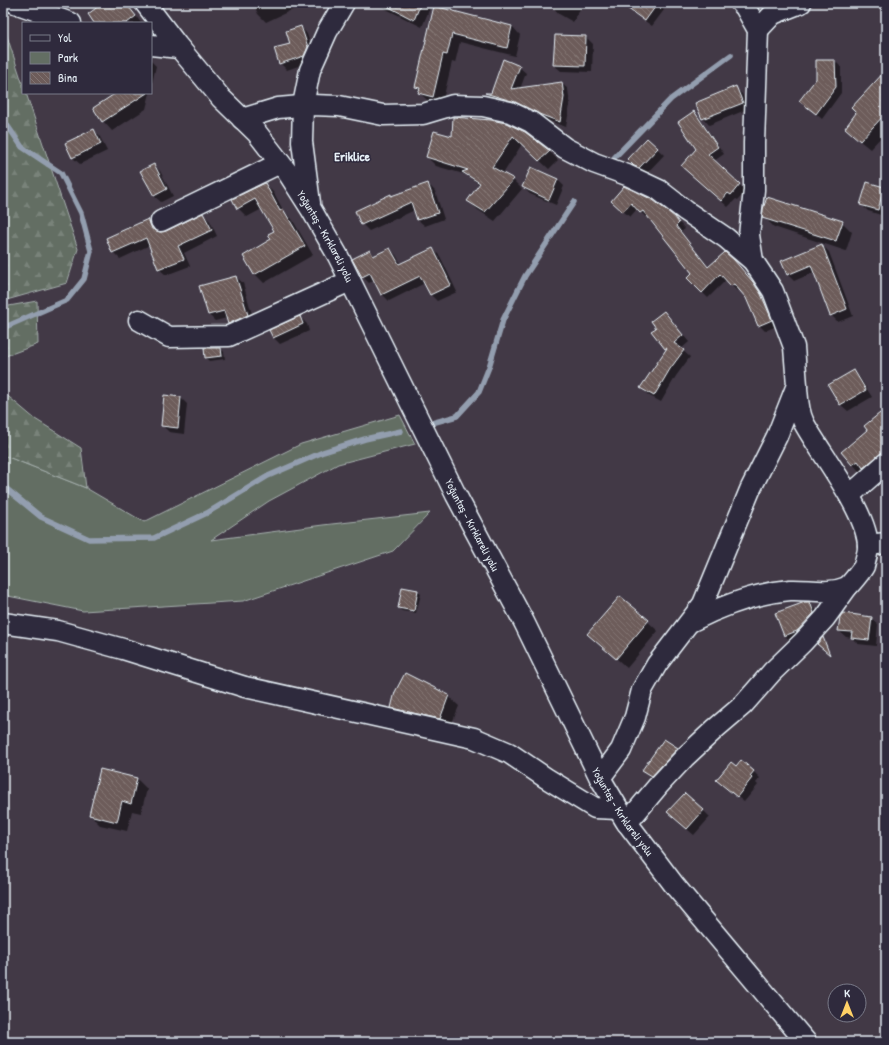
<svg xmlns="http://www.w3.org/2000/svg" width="889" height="1045" viewBox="0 0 889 1045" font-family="'Patrick Hand',sans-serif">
	<defs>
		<pattern id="forest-firs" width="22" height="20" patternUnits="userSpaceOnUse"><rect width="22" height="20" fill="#636e63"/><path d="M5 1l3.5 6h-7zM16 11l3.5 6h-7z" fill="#79837a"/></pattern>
		<pattern id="building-back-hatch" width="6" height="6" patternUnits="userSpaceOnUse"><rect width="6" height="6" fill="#6d5c5a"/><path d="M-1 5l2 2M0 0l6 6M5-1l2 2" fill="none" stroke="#827472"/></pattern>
	</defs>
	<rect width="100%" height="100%" fill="#423946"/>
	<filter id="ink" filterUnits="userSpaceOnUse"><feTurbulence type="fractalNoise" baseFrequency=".025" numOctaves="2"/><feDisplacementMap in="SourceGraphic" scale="8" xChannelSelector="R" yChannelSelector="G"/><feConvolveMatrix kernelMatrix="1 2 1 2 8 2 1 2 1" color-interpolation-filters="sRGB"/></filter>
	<g filter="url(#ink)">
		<path fill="#636e63" stroke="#a6b0ae" d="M400 415 415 444 338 464 269 501 211 540 323 525 430 513 393 551 243 601 83 611 3 595V455L86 488 144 522 301 444Z"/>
		<path fill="url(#forest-firs)" stroke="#a6b0ae" d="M3 24 23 85V93H26L78 249 67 283 3 301Z
			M37 301 38 344 3 357V307Z
			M3 392 35 419 81 448 86 488 3 455Z"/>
		<path fill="#0007" d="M104 3H127L141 23H96Z
			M253 3H294L296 8 266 22 258 14Z
			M374 3H425L430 8 422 27Z
			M555 3H584L573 22 559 14 553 7Z
			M621 3H656L664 10 652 26 628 9Z
			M435 7 512 26 520 35 515 56 460 42 455 63 452 62 442 104 428 101 420 93V91L416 87Z
			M301 27 307 34 314 54 310 62 287 70 280 63Z
			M586 37 593 44 592 72 561 71 554 65Z
			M151 61 156 66 151 88Z
			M835 61 841 67V93L822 119 801 101Z
			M519 67 526 73 520 89 561 83 568 89 570 105 566 127 547 120 522 108 493 100 487 94 491 93Z
			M886 71V132L870 149 855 137Z
			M736 88 742 94 748 109 709 125 703 118Z
			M118 93H150L146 109 112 131 103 121Z
			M694 113 700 119 724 154 714 161 746 191 738 200 736 199 728 207 689 172 698 149Z
			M491 121 549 151 558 160 549 169 522 144 503 174 513 180 522 189 495 221 478 210 469 201 480 185 467 175 436 166 427 157 453 137Z
			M94 130 100 137 107 151 80 164 73 158 66 144Z
			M647 139 664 155 646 174 642 172 628 159Z
			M154 165 160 171 173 196 161 202 154 196Z
			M532 168 558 180 564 186 556 205 530 194 523 187 522 188Z
			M867 183 884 188 886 190V210L884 216 868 211 861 204Z
			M265 184 274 193 283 210 292 219 313 255 264 283 255 274 276 231 262 209 247 217 238 208Z
			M428 184 435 191 444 219 425 226 418 220 415 210 369 231 362 224 392 197Z
			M624 188 674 217 685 229 681 232 709 268 740 267 759 289 767 301 777 326 765 331 759 325 747 297 740 289 737 291 726 280 708 298 688 278 693 273 648 217 647 218 637 209 630 217 618 207Z
			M203 214 210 221 217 236 184 253 190 266 166 275 159 269 150 245 120 259 113 252 148 220 154 227 156 232H166Z
			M764 217 842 222 852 232 846 251 774 227Z
			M822 245 829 252 853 316 838 322 831 315 815 272 794 281 787 274Z
			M390 249 396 255 401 264 433 249 440 256 457 292 437 301 431 295 425 283 389 301 382 294 375 280 369 283 363 277 369 251 375 256Z
			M236 277 243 283 254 321 235 330 228 324 227 318 215 321 209 315Z
			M664 312 689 342 681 349 690 357 676 376 661 402 648 395 642 388 667 350 653 331 657 328Z
			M300 317 307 324 309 331 280 344 273 337Z
			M221 349 224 352 225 359 209 361 206 358Z
			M854 371 860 378 872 397 848 411 841 405 829 386Z
			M181 398 187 404 184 434 169 432 162 425Z
			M886 409V460L870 473 864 467 859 471 842 452 868 430 865 426Z
			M886 502V512L881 505Z
			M417 591 421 594 416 613 402 611 399 608Z
			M621 597 658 631 627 668 589 634Z
			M809 603 816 610 820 620 792 642 785 636Z
			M871 618 878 624 876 646 858 644 852 638 846 637 839 631Z
			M448 696 459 706 450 728 402 717 392 707Z
			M677 749 684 755 659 782 644 770Z
			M736 767 753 771 760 778 756 783 758 785 744 802 717 780Z
			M101 770 137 779 147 789 141 813 132 811 127 831 100 825 90 815Z
			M703 810 710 817 694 835 675 819Z"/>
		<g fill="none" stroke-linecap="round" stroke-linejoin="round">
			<path stroke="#939eaf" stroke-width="5.5" d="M3 119 22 147 61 173 81 213 91 251 84 279 67 300 3 328
				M613 159 671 99 731 55
				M432 423 457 416 479 392 489 367 503 320 525 276 574 202
				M3 486 41 517 89 539 154 538 207 513 268 476 323 452 365 439 401 431"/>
		</g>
		<path fill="url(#building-back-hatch)" stroke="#e8f1f8" d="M103 3H126L136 16 127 23H94L88 14Z
			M381 3H421L414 20Z
			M620 3H658L645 21Z
			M434 6 512 26 507 48 452 34 447 55 443 54 433 97 418 93 420 88 415 87Z
			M301 26 308 47 304 56 279 64 274 48 290 44 286 31Z
			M555 35 586 36 585 66 553 65Z
			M503 59 520 66 511 89 562 82 564 97 560 122 539 114 515 102 485 93H491Z
			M816 60H835L836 87 816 114 799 101 816 79Z
			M886 70V113L860 141 845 128 856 113 851 108Z
			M736 86 743 103 702 119 695 103Z
			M116 93H147L102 122 93 108Z
			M694 111 718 147 708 154 740 184 731 195 728 193 721 201 681 166 696 149 678 122Z
			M453 117 491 120 506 123 525 132 550 151 539 161 513 136 492 167 514 179 485 212 467 201 480 183 462 172 468 170 426 157 434 131 452 136Z
			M94 129 101 144 72 158 65 143Z
			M647 138 658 148 639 168 634 166 627 159Z
			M154 164 167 189 154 196 140 171Z
			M531 167 558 179 549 200 522 187Z
			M867 182 884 187 878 210 860 205Z
			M265 183 280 211 283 209 305 246 254 275 243 256 271 239 268 234 274 231 255 199 237 209 232 199Z
			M428 183 438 213 417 220 411 202 361 225 355 211 391 194V196Z
			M624 186 653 200 675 217 679 223 676 226 708 267 725 252 734 260 753 282 761 294 772 320 758 326 746 298 734 284 731 286 720 274 702 293 687 278 692 273 643 211 640 213 631 203 623 212 611 201Z
			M767 197 843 221 836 241 762 218 763 209Z
			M203 213 212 230 178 246 184 259 158 269 146 238 112 253 106 238 148 219 152 229 160 232 166 231Z
			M822 244 847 309 830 316 811 265 787 275 781 261Z
			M390 248 399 264 433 248 451 285 430 295 420 276 381 295 370 273 362 277 352 259 370 250 373 256Z
			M236 276 248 315 228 324 224 311 208 315 199 286Z
			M664 311 683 335 674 343 684 350 670 369 654 396 640 388 667 348 665 349 651 331 656 328 651 321Z
			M300 316 303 324 273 338 269 330Z
			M204 348H221L222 356 205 358Z
			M854 370 866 390 840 405 828 385Z
			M164 395 181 397 178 428 161 426Z
			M886 410V449L863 468 858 461 852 465 841 452 867 430 864 426 880 413 881 414Z
			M402 587 418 590 414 611 398 608Z
			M620 596 649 620 616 659 587 634Z
			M805 602H810L814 613 797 631 784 636 775 613Z
			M843 613 872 617 869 640 851 638 852 632 838 631 840 617Z
			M823 637 830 655 817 644Z
			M405 673 449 695 440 719 391 708 395 692Z
			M664 739 678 748 652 776 642 770Z
			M741 760 754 771 750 776 752 778 737 797 716 780 731 762 736 766Z
			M100 769 137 778 131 804 122 801 117 822 89 815Z
			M685 793 704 810 687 829 667 812Z"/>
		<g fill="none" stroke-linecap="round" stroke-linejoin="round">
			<defs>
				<g id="minor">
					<path d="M15 3 71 23"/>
					<path id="s1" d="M145 3 177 45 221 98 257 133 288 173 311 209 338 256 456 495 524 622 600 778 625 820 675 886 806 1042"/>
					<path d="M741 3 745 7 758 30 754 143V190L749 235 753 261"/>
					<path d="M758 30 773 14 801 3"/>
					<path d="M151 45 179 48"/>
					<path d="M242 119 278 108 312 105 339 106 383 115 423 114 453 105 483 106 510 112 531 122 565 148 594 163 627 175 659 190 686 211 726 238 753 261 773 291 794 347 797 385 777 436 750 490 703 604 657 664 642 690 635 717 621 750 600 778"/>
					<path d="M310 203 302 142 303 105 310 70 327 32 344 3"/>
					<path d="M161 221 280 163"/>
					<path d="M139 320 169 337 229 336 350 281"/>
					<path d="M850 495 886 463"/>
					<path d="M868 545 886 543"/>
					<path d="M692 621C722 606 757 593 790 590 809 589 828 595 847 587 850 585 862 570 864 566 865 562 866 558 867 554 876 522 819 452 804 423 798 411 798 400 797 388"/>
					<path d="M3 623 58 631 123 649 245 687 474 738 509 753 546 778 595 808 618 809"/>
					<path d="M627 823 658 786 685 757 716 728 743 705 772 672 803 642 825 618 848 586"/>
				</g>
			</defs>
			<use href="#minor" stroke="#e8f1f8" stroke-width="23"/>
			<use href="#minor" stroke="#2f2a3d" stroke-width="20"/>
		</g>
	</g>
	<g text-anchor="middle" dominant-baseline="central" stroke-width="3" stroke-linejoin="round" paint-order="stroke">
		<g font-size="11" fill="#e8f1f8" stroke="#2f2a3d">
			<text stroke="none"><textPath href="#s1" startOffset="296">Yoğuntaş - Kırklareli yolu</textPath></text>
			<text stroke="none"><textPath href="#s1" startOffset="620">Yoğuntaş - Kırklareli yolu</textPath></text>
			<text stroke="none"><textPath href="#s1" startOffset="944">Yoğuntaş - Kırklareli yolu</textPath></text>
		</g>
		<g font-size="13" font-weight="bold" fill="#e8f1f8" stroke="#2f2a3d">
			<text x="352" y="156">Eriklice</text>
		</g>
	</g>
	<rect width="889" height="1045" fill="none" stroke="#2f2a3d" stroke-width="16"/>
	<rect x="8" y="8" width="873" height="1029" fill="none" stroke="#e8f1f8" stroke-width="1.5" filter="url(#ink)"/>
	<rect x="22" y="22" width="130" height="72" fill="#2f2a3d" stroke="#797a88"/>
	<rect x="30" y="35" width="20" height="6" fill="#2f2a3d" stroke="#797a88"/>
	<text x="58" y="42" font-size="12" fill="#e8f1f8">Yol</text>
	<rect x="30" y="52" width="20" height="12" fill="#636e63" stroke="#797a88"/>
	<text x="58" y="62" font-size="12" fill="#e8f1f8">Park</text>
	<rect x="30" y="72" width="20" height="12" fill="url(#building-back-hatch)" stroke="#797a88"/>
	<text x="58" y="82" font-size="12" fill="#e8f1f8">Bina</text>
	<g transform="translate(847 1003)"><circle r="19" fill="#2f2a3d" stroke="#797a88"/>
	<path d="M0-3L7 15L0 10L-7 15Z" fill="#ffd166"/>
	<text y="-6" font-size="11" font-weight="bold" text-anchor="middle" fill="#e8f1f8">K</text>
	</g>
</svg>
